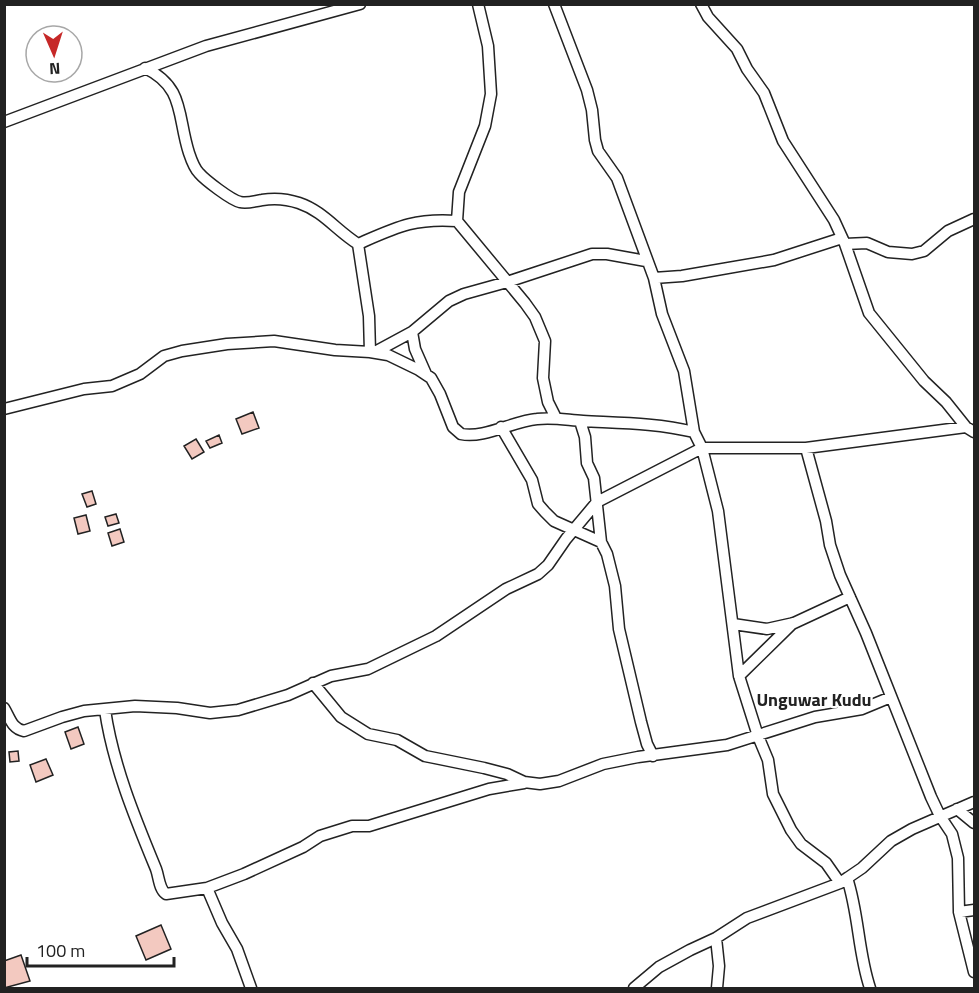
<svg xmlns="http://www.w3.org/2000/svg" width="979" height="993" viewBox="0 0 979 993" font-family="'Titillium Web',sans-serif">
	<rect width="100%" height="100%" fill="#fff"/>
	<path fill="#f3c9c0" stroke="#222" stroke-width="1.5" d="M253 412 259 428 242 434 236 419Z
		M219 435 222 443 210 448 206 441Z
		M196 439 204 452 192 459 184 446Z
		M92 491 96 504 87 507 82 494Z
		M116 514 119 523 108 526 105 517Z
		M86 515 90 531 78 534 74 518Z
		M120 529 124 542 112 546 108 533Z
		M78 727 84 744 71 749 65 732Z
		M18 751 19 761 10 762 9 752Z
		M46 759 53 775 36 782 30 765Z
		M161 925 171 949 146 960 136 936Z
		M21 955 30 981 4 988V961Z"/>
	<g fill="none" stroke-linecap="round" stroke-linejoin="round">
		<defs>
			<path id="minor" d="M478 4 488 46 491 94 485 126 459 192 457 221 525 303 535 317 545 341 543 378 548 402 556 418
				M554 4 587 90 592 110 595 140 598 151 617 178 654 278 662 314 684 371 694 432 702 448 718 511 739 676 758 736 768 760 773 794 791 830 801 844 826 863 840 883
				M701 4 708 17 737 49 747 69 764 93 783 141 834 220 845 244 869 313 924 381 946 402 966 427 974 432
				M145 68C185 87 177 116 189 153 191 159 194 168 199 173 205 180 231 200 240 202 247 204 255 201 262 200 274 198 287 199 299 203 323 211 337 231 358 244
				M4 122 206 46 360 4
				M358 244 369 316 370 352
				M358 244C397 227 414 218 457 221
				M845 244 867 243 888 252 912 254 924 251 948 231 974 219
				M654 278 682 276 774 260 842 238
				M412 332 415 349 426 374
				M375 352 412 332 449 301 464 294 507 282 592 254H607L646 261
				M4 409 84 389 112 386 140 374 164 356 182 351 227 344 274 341 335 350 370 352 388 355 419 370 431 378 440 394 453 427 461 434C484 439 513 421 537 419 553 417 567 420 583 421 621 423 657 423 694 432
				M580 421 585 437 587 463 594 478 601 542 607 554 615 586 619 629 641 722 647 744 653 756
				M501 427 532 480 538 504 545 512 554 521 601 542
				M806 448 826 521 830 545 840 575 866 633 931 797 940 816 952 834 958 858 959 912 974 972
				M733 624 767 629 794 623 850 597
				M739 676 793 623
				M313 683 341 717 368 734 397 740 425 756 484 768 507 774 524 782 540 784 559 781 603 764 638 757 727 745 815 717 862 709 891 697
				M4 708C10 718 12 729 24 731L62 717 84 711 135 706 177 708 210 713 238 710 288 695 331 676 368 669 436 636 506 589 538 574 548 565 566 539 597 502 702 448H806L966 427
				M105 710C113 765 135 818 156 869 159 877 159 889 166 894L207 888 244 874 303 847 320 836 352 826H369L489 789 524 783
				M957 809 974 823
				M847 878C859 914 858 953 870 988
				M207 888 222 923 237 949 251 988
				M959 912 974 910
				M716 938 719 966 717 988
				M634 988 659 967 690 950 716 938 747 918 840 883 862 868 891 841 912 829 974 802"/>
		</defs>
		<use href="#minor" stroke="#222" stroke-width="13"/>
		<use href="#minor" stroke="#fff" stroke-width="10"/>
	</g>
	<g text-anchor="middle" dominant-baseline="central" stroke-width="4.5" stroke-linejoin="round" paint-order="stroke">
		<g font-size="18" font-weight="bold" fill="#222" stroke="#fff">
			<text x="814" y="699">Unguwar Kudu</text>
		</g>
	</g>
	<rect width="979" height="993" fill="none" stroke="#222222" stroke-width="12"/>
	<g transform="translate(54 54) rotate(177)"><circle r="28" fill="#ffffff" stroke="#a7a7a7" stroke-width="1.5"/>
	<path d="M0-4.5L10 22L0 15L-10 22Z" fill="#c62828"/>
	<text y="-9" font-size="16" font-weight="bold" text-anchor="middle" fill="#222222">N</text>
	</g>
	<path d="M27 957v9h147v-9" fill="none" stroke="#222222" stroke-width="3"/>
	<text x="36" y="957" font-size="18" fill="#222222" stroke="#ffffff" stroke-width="4.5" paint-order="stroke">100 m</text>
</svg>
